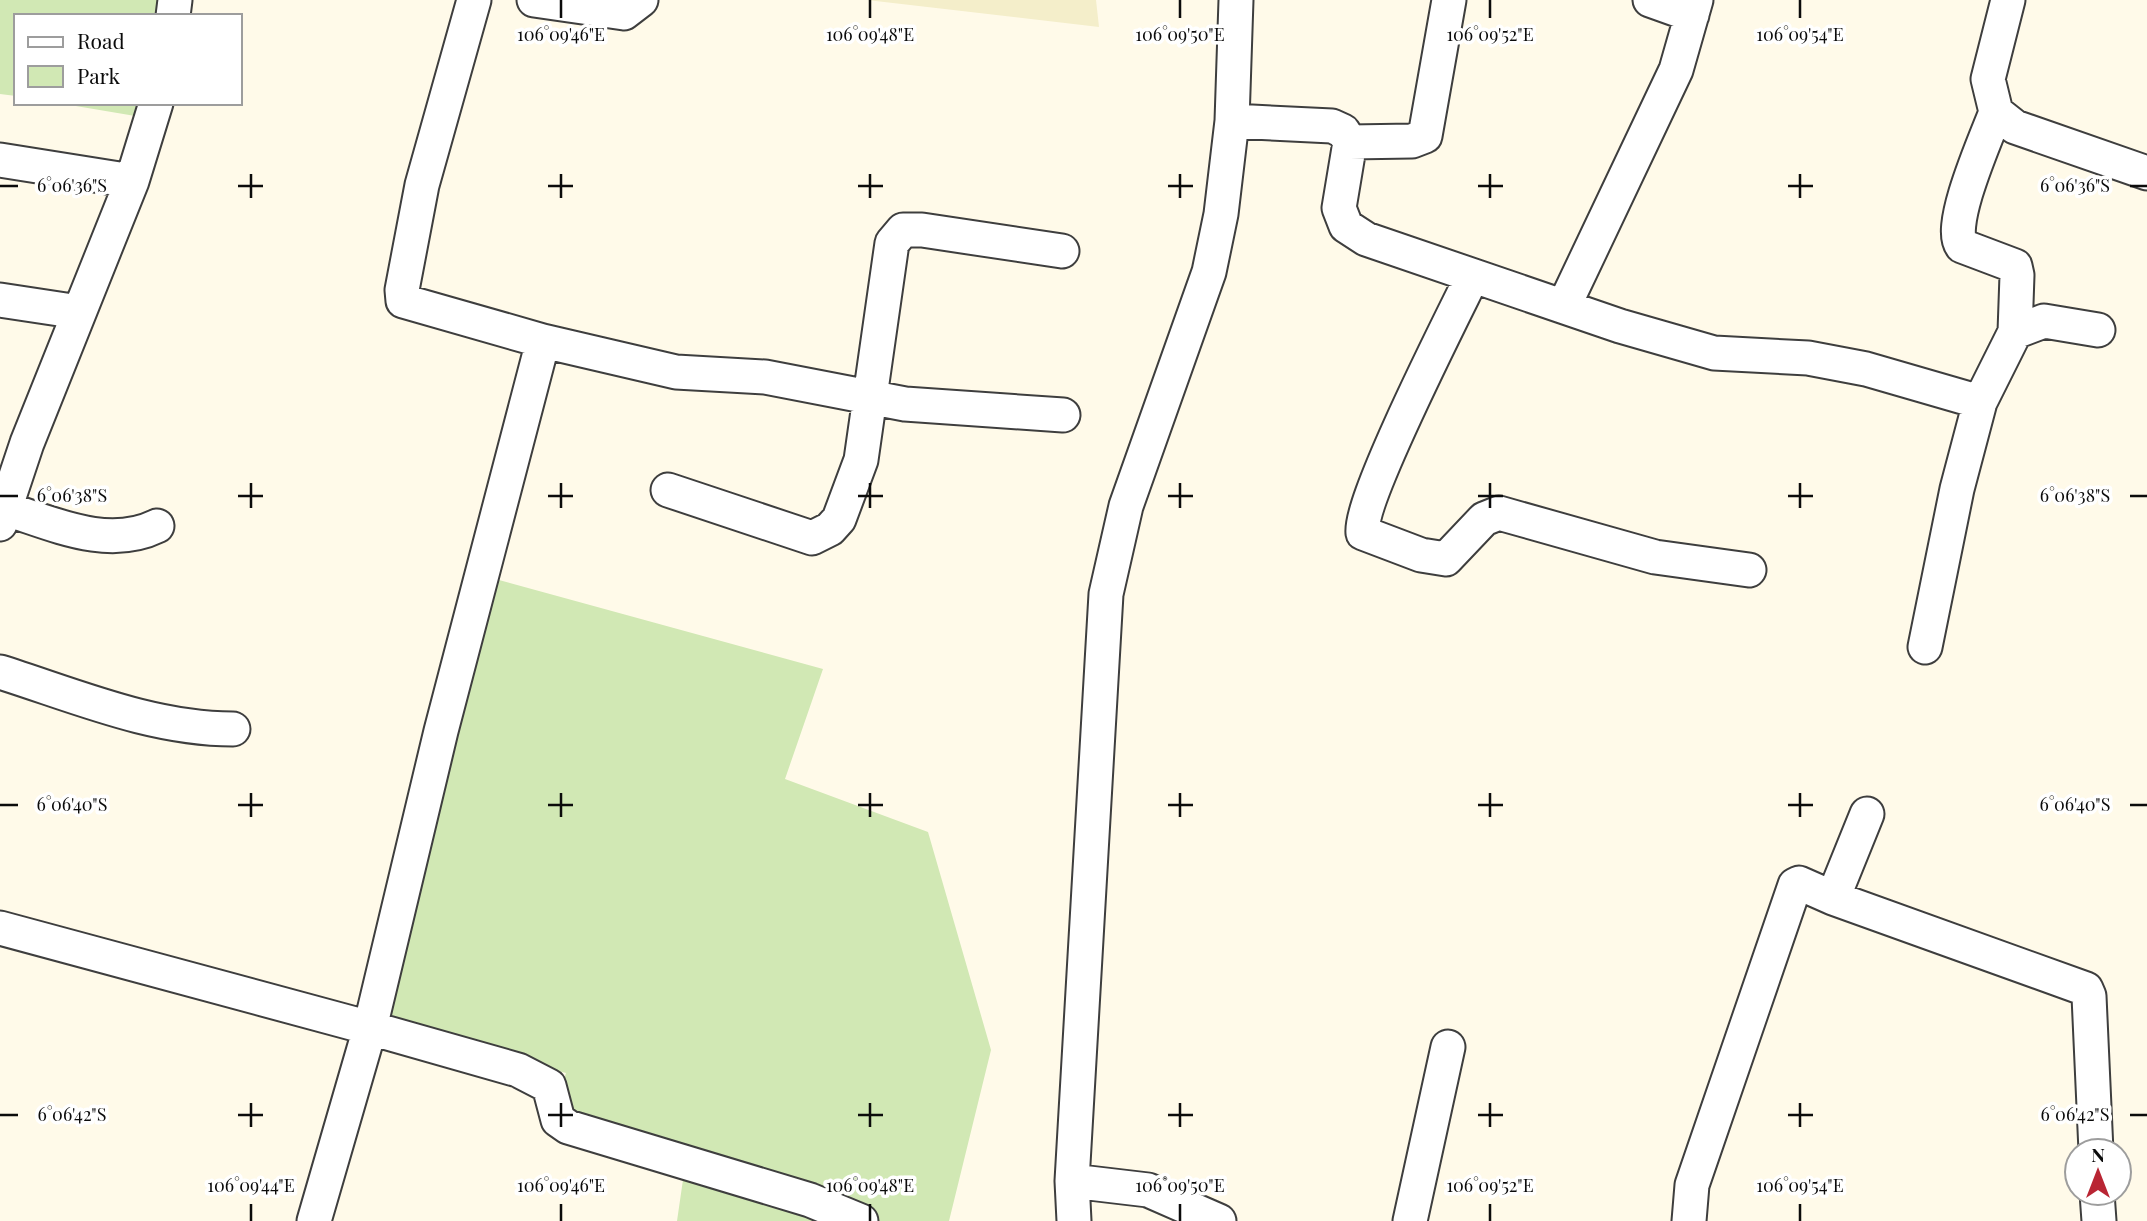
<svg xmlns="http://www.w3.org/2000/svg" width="2147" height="1221" viewBox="0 0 2147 1221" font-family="'Playfair Display',serif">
	<rect width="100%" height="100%" fill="#fffae9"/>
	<path fill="#f4eeca" d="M867 0H1096L1099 27Z"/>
	<path fill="#d1e8b4" d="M0 0H159L158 16H16V96L0 94Z
		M58 103H154L153 119Z
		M488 577 823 669 785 779 928 832 991 1050 949 1221H677L685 1166 548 1124 566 1073 363 1020Z"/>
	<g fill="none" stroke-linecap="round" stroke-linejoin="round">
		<defs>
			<path id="street" d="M534 0 624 13 641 0
				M1650 0 1692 15
				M2008 0 1988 79 1996 112 2015 127 2147 173
				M173 16 175 0
				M1996 112C1987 136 1946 227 1962 246L2015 266 2017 275 2015 332
				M1232 121 1332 126 1343 131 1350 142 1339 208 1346 226 1366 239 1620 326 1714 353 1808 358 1866 369 1980 402
				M1350 142 1412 141 1425 136 1449 0
				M0 160 132 181
				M1472 277C1453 316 1358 502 1363 533L1421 555 1446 559 1484 519 1499 513 1655 557 1749 570
				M0 300 79 312
				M1564 306 1676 70 1696 0
				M543 341 676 372 765 377 905 404 1063 415
				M668 490 812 538 830 529 839 519 861 460 892 243 903 230H922L1062 251
				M6 509C54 524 108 550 157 526
				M0 524 27 443 132 181 156 103
				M1925 647 1957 489 1980 402 2015 332 2044 321 2098 330
				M0 672C76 696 152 729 233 729
				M1833 898 2086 989 2089 996 2096 1151
				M0 928 370 1028 441 731 543 341 403 301 402 290 422 185 474 0
				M1072 1181 1148 1190 1219 1221
				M2097 1193 2099 1221
				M314 1221 370 1028 518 1070 549 1086 558 1120 568 1127 810 1200 861 1221
				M1074 1221 1072 1181 1106 594 1126 506 1209 272 1221 214 1232 121 1236 0
				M1410 1221 1448 1047
				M1689 1221 1692 1185 1795 885 1799 883 1833 898 1867 814"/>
		</defs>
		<use href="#street" stroke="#3e3e3e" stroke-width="37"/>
		<use href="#street" stroke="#fff" stroke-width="33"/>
	</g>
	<path fill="none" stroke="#0b0b0b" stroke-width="2.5" d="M561 0V18M870 0V18M1180 0V18M1490 0V18M1800 0V18M251 174V198M561 174V198M870 174V198M1180 174V198M1490 174V198M1800 174V198M0 186H18M238 186H263M548 186H573M858 186H883M1168 186H1193M1478 186H1503M1788 186H1813M2130 186H2147M251 483V508M561 483V508M870 483V508M1180 483V508M1490 483V508M1800 483V508M0 496H18M238 496H263M548 496H573M858 496H883M1168 496H1193M1478 496H1503M1788 496H1813M2130 496H2147M251 793V817M561 793V817M870 793V817M1180 793V817M1490 793V817M1800 793V817M0 805H18M238 805H263M548 805H573M858 805H883M1168 805H1193M1478 805H1503M1788 805H1813M2130 805H2147M251 1103V1127M561 1103V1127M870 1103V1127M1180 1103V1127M1490 1103V1127M1800 1103V1127M0 1115H18M238 1115H263M548 1115H573M858 1115H883M1168 1115H1193M1478 1115H1503M1788 1115H1813M2130 1115H2147M251 1204V1221M561 1204V1221M870 1204V1221M1180 1204V1221M1490 1204V1221M1800 1204V1221"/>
	<g font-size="18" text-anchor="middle" fill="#0b0b0b" stroke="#fff" stroke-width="7" stroke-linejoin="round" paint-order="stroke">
		<text x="561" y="41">106°09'46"E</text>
		<text x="870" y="41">106°09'48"E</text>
		<text x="1180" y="41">106°09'50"E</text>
		<text x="1490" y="41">106°09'52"E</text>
		<text x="1800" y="41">106°09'54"E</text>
		<text x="72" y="192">6°06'36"S</text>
		<text x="2075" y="192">6°06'36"S</text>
		<text x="72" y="502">6°06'38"S</text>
		<text x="2075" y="502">6°06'38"S</text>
		<text x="72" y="811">6°06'40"S</text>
		<text x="2075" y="811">6°06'40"S</text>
		<text x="72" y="1121">6°06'42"S</text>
		<text x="2075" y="1121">6°06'42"S</text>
		<text x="251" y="1192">106°09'44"E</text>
		<text x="561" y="1192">106°09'46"E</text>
		<text x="870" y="1192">106°09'48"E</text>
		<text x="1180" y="1192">106°09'50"E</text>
		<text x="1490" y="1192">106°09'52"E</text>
		<text x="1800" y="1192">106°09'54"E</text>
	</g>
	<rect x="14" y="14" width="228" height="91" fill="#ffffff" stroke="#9d9d9d" stroke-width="2"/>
	<rect x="28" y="37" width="35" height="10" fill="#ffffff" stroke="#9d9d9d" stroke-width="2"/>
	<text x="77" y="49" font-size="21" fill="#0b0b0b">Road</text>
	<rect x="28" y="66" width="35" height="21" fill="#d1e8b4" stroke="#9d9d9d" stroke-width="2"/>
	<text x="77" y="84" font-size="21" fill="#0b0b0b">Park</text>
	<g transform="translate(2098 1172)"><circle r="33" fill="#ffffff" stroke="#9d9d9d" stroke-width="2"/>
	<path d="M0-5L12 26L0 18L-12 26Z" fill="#b92533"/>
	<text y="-10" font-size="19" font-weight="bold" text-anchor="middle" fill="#0b0b0b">N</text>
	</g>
</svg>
